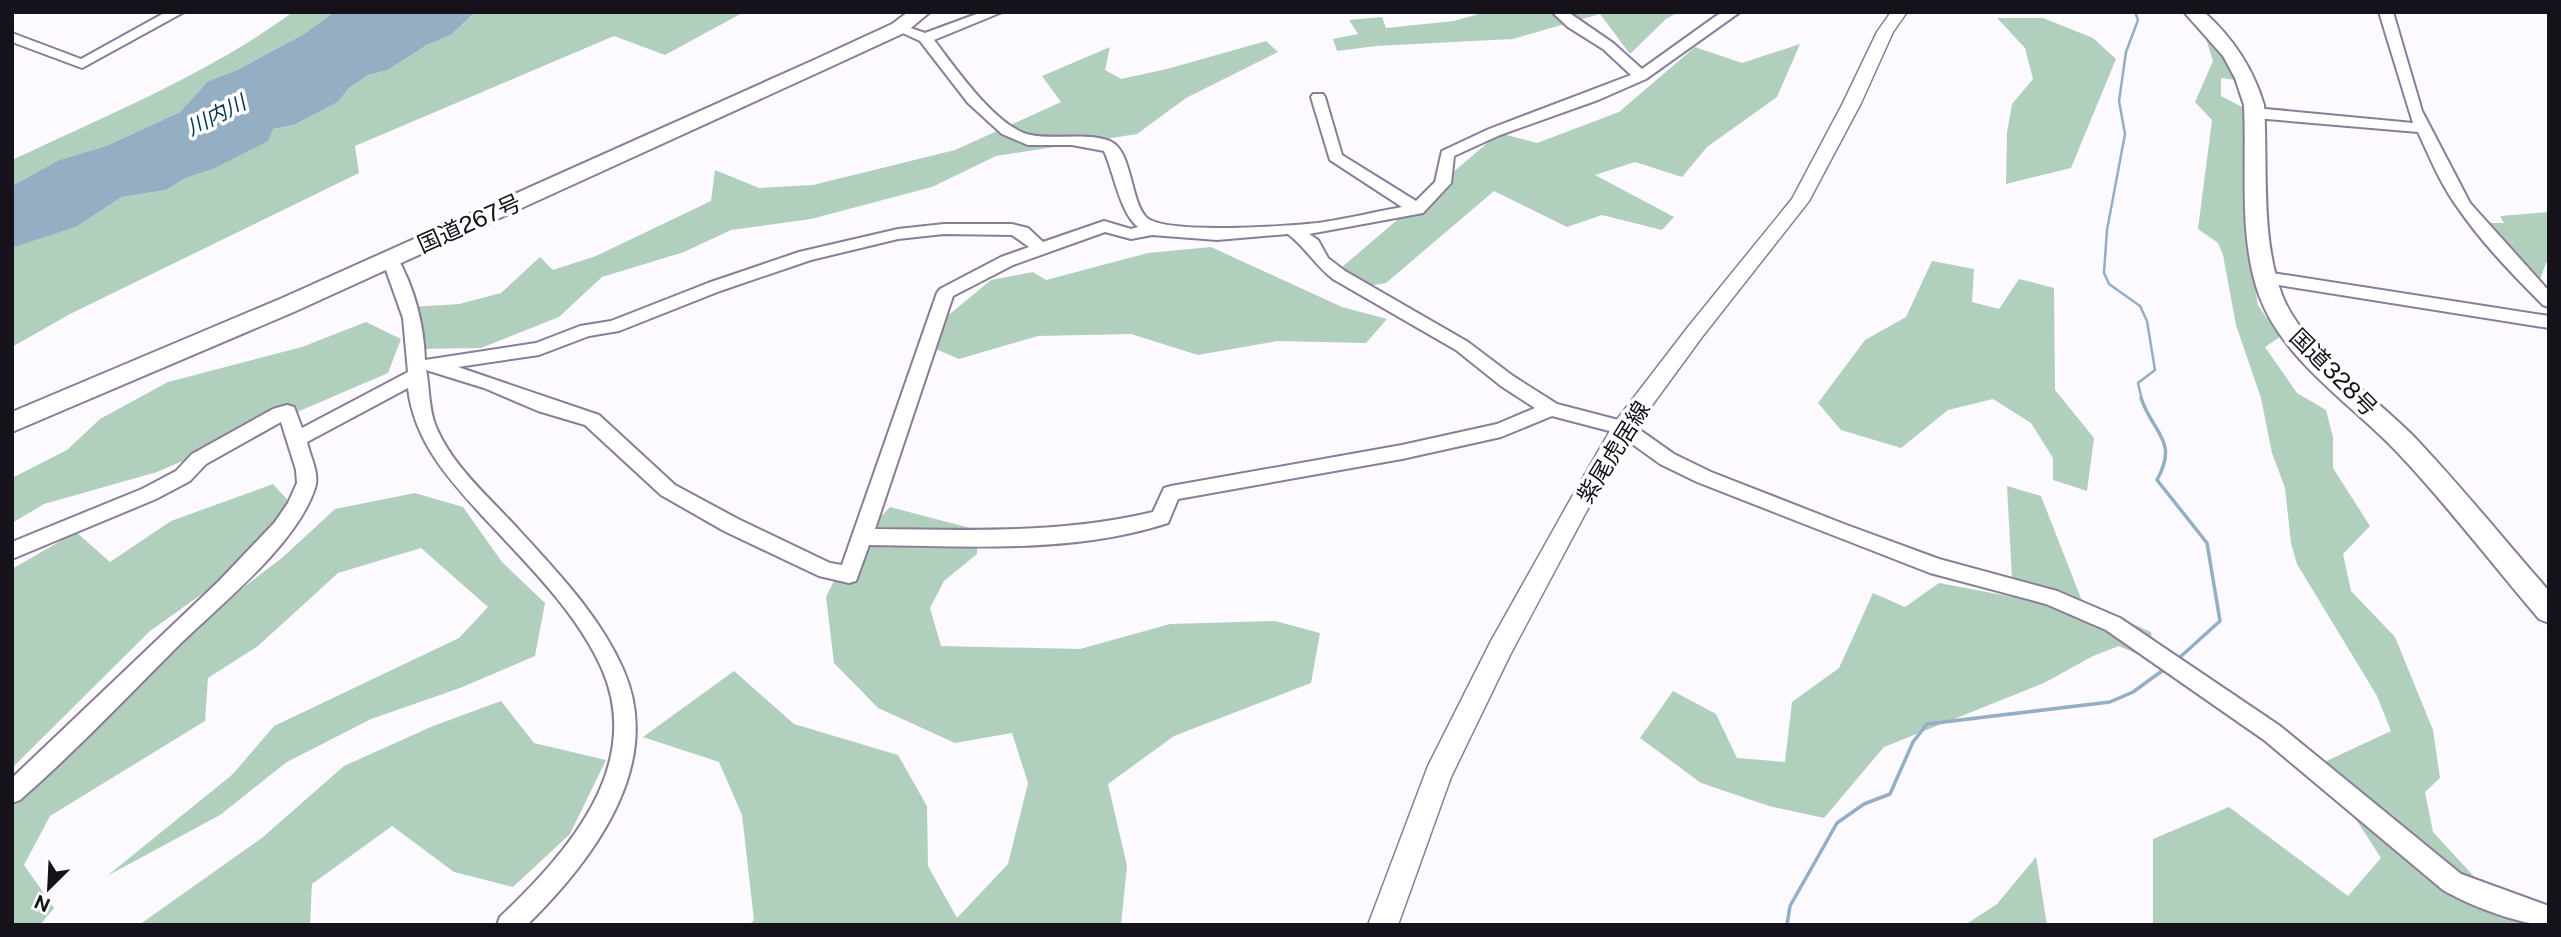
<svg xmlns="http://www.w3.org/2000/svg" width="2561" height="937" viewBox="0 0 2561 937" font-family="'Public Sans','Noto Sans JP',sans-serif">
	<rect width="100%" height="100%" fill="#fcf9ff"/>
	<path fill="#b0d0bd" d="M293 12H334L304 34 237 70 208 81 180 112 106 146 59 160 12 186V160C107 115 208 74 293 12Z
		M475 12H744L665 55 614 36 355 146 359 173 70 314 12 347V248L76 227 122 197 166 190 186 178 213 169 273 129 294 125 338 102 349 88 368 75 388 70 427 45 451 35Z
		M1486 12H1679L1666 19 1630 54 1600 14 1513 39 1376 46 1337 51 1333 39 1358 34 1349 20 1382 17 1386 28 1454 21Z
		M1997 18H2043L2093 38 2116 59 2071 168 2006 184 2007 133 2012 104 2033 79 2025 48Z
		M2202 26 2242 81 2221 78V96L2244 108V222L2258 305 2280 337 2265 347 2297 393 2326 410 2333 437V468L2370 526 2343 554 2351 591 2395 637 2433 730 2440 778 2425 792 2433 832 2504 909 2543 925H2153V839L2229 807 2348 896 2381 858 2320 764 2391 731 2377 696 2297 564 2291 543 2285 488 2272 453 2261 398 2236 325 2223 255 2218 243 2198 229 2212 120 2195 102 2213 61Z
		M1266 41 1278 52 1186 98 1137 134 996 156 932 187 811 219 731 230 684 252 602 277 559 317 481 348 417 349 411 307 459 304 501 293 540 257 553 270 596 256 711 201 715 170 759 188 813 185 955 150 1061 102 1042 76 1110 47 1105 70 1121 79 1167 69Z
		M1800 44 1777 97 1707 147 1682 177 1635 162 1595 175 1674 217 1662 230 1602 215 1567 227 1494 191 1386 283 1347 290 1335 273 1499 133 1537 143 1619 112 1695 47 1742 63Z
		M2549 212V263H2546L2538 285 2483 223H2504L2500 216Z
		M1211 247 1342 307 1387 319 1366 343 1278 341 1198 355 1131 334 1038 336 959 359 917 341 991 280 1033 272 1046 280 1148 253Z
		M1932 261 1974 269 1972 302 1999 309 2019 279 2054 288 2055 390 2094 438 2087 491 2053 480V458L2031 423 1993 399 1948 410 1901 448 1841 430 1818 403 1865 340 1906 317Z
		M366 322 401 339 388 373 157 472 44 504 12 523V478L67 450 100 419 168 382 302 347Z
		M273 484 292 505 237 569 150 631 12 768V569L76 532 110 562 171 521Z
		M2007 486 2041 496 2082 601 2151 632 2155 662 2119 646 2093 656 2044 683 1884 747 1824 818 1769 806 1701 783 1640 738 1673 691 1716 714 1737 758 1785 762 1792 702 1839 668 1873 593 1905 607 1939 583 2013 597Z
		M415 493 463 507 502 562 545 603 535 656 460 688 371 719 287 762 220 815 107 876 233 774 274 726 459 638 488 607 421 548 338 573 258 646 208 678 205 721 50 816 24 865 54 908 40 925H12V799L159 652 283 557 335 509Z
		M890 507 978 530 977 554 944 581 930 608 941 646 1080 649 1170 624 1275 621 1320 633 1311 683 1174 736 1108 784 1127 866 1121 925H749L754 920 742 815 719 762 643 737 734 671 794 724 898 755 927 806 928 866 957 918 1008 864 1028 783 1012 733 955 743 878 708 834 663 826 597 849 550Z
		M501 701 534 743 606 760 570 834 513 887 454 872 392 826 312 884 310 925H139L263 837 344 766 433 726Z
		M2036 857 2047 925H1965L1997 904Z"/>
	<path fill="#94afc3" d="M334 12H475L451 35 427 45 388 70 368 75 349 88 338 102 294 125 273 129 268 141 213 169 186 178 166 190 122 197 76 227 12 248V186L59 160 106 146 180 112 208 81 237 70 304 34Z"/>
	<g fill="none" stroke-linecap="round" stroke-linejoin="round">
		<path stroke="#94afc3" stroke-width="2.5" d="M2135 12 2138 20 2126 52 2119 101 2125 134 2107 230 2104 273 2109 284 2140 306 2147 321 2155 370 2138 383 2142 400"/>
		<path stroke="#94afc3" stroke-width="3.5" d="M2141 398C2153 434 2179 440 2157 480L2207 543 2220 621 2178 659
			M1787 925 1790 906 1837 823 1864 804 1890 794 1913 742 1927 724 2110 702 2133 692 2166 668"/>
		<defs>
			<path id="minor" d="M166 12H184L82 68 12 42V33L81 59Z
				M982 12H1002L934 40C954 66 997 129 1031 135 1057 140 1085 132 1110 141 1132 150 1130 200 1146 217 1163 235 1289 226 1318 223 1346 219 1374 212 1402 207L1330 160 1311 97 1313 94H1323L1325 97 1342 155 1416 201 1435 182 1442 151 1489 129 1631 75 1603 49 1568 27 1552 12H1568L1613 43 1642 69 1716 16 1723 12H1740L1646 79 1598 100 1500 135 1454 156 1451 183 1423 213 1309 234 1318 240 1328 258 1345 271 1468 342 1513 376 1557 404 1630 423 1674 454 1711 472 1844 524 1939 559 2057 591 2120 618 2280 726 2461 874 2549 906V925C2519 925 2469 905 2443 890L2264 740 2106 630 2046 604 1930 573 1697 482 1660 464 1617 433 1552 416 1501 437 1402 459 1178 499 1168 523C1073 554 968 546 869 545L856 581 849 583 819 576 724 531 661 495 585 425 538 411 484 388 426 370C430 388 428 408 436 427 453 467 490 498 519 530 558 573 599 615 623 669 666 765 592 861 527 925H497L500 917C566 854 645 767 602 669 577 613 529 566 488 522 452 483 414 443 408 388L307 442C310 457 320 473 315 488 297 544 222 603 180 644 127 697 76 751 20 800L12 803V778L219 581 275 522 288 503 297 483 296 470 281 422 206 464 190 481 156 499 12 559V542L142 489 176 471 192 454 273 409 287 405 294 407 302 428 408 372 403 318 382 259 384 255H396C414 287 424 324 425 360L536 343 580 326 611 321 708 283 799 252 898 229 944 224H1012L1028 228 1043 242 1104 221 1131 229 1138 227C1120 213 1114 173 1104 151L1072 145H1028L1002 134 968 103 920 41 892 28 899 24 925 33ZM1105 232 1131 239 1152 235 1217 240 1288 234C1306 248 1315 265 1333 279L1456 350 1501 386 1535 408 1497 424 1402 445 1171 486 1164 488 1153 512C1062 534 968 530 875 529L953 296 1013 265ZM944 234 1012 235 1029 247 1001 257 940 289 937 293 842 565 830 563 738 519 675 485 599 415 458 367 539 355 589 336 619 331 720 291 811 260 898 239Z
				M2379 12H2393L2422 111 2470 203 2549 291V307L2543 305C2513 275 2482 243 2458 208 2441 185 2430 158 2418 132L2255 118 2247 113 2255 108 2413 123Z
				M2266 272 2549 316V328L2260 282 2258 278 2260 274Z"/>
			<path id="major" d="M1891 12H1907L1893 32 1861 103 1809 201 1702 337 1631 434 1585 514 1510 655 1451 777 1398 925H1368L1428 766 1491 641 1569 502 1615 422 1688 327 1792 199 1843 103 1877 32Z"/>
			<path id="highway" d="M908 12H930L906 32 828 68 296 311 12 432V412L280 299 814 60 892 24Z
				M2184 12H2204C2233 38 2253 68 2264 105 2268 166 2260 237 2282 295 2303 350 2379 399 2419 442 2464 490 2506 542 2549 591V623L2539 619C2492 564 2448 506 2398 453 2352 404 2283 361 2259 295 2238 236 2247 166 2244 105L2235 78 2223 56Z"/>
		</defs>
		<use href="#minor" stroke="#897d98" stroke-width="4"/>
		<use href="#major" stroke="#897d98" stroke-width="3"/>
		<use href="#highway" stroke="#897d98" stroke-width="4"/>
		<use href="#minor" fill="#fff" fill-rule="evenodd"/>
		<use href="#major" fill="#fff" fill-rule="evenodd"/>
		<use href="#highway" fill="#fff" fill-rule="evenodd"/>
	</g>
	<g text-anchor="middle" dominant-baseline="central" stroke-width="7" stroke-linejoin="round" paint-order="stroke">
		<g font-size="21" font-style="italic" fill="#043654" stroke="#fff">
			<text transform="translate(216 115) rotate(-27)">川内川</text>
		</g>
		<g font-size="23" fill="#16121c" stroke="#fff">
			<text transform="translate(469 223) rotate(-24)">国道267号</text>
			<text transform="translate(2334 372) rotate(45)">国道328号</text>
			<text transform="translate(1613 452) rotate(-58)">紫尾虎居線</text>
		</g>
	</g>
	<rect width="2561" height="937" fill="none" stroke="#16121c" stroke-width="28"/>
	<g transform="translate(49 888) rotate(204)" stroke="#ffffff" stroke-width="5" paint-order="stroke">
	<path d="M0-5L12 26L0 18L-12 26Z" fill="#16121c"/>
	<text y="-10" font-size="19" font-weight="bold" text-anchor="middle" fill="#16121c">N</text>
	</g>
</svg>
